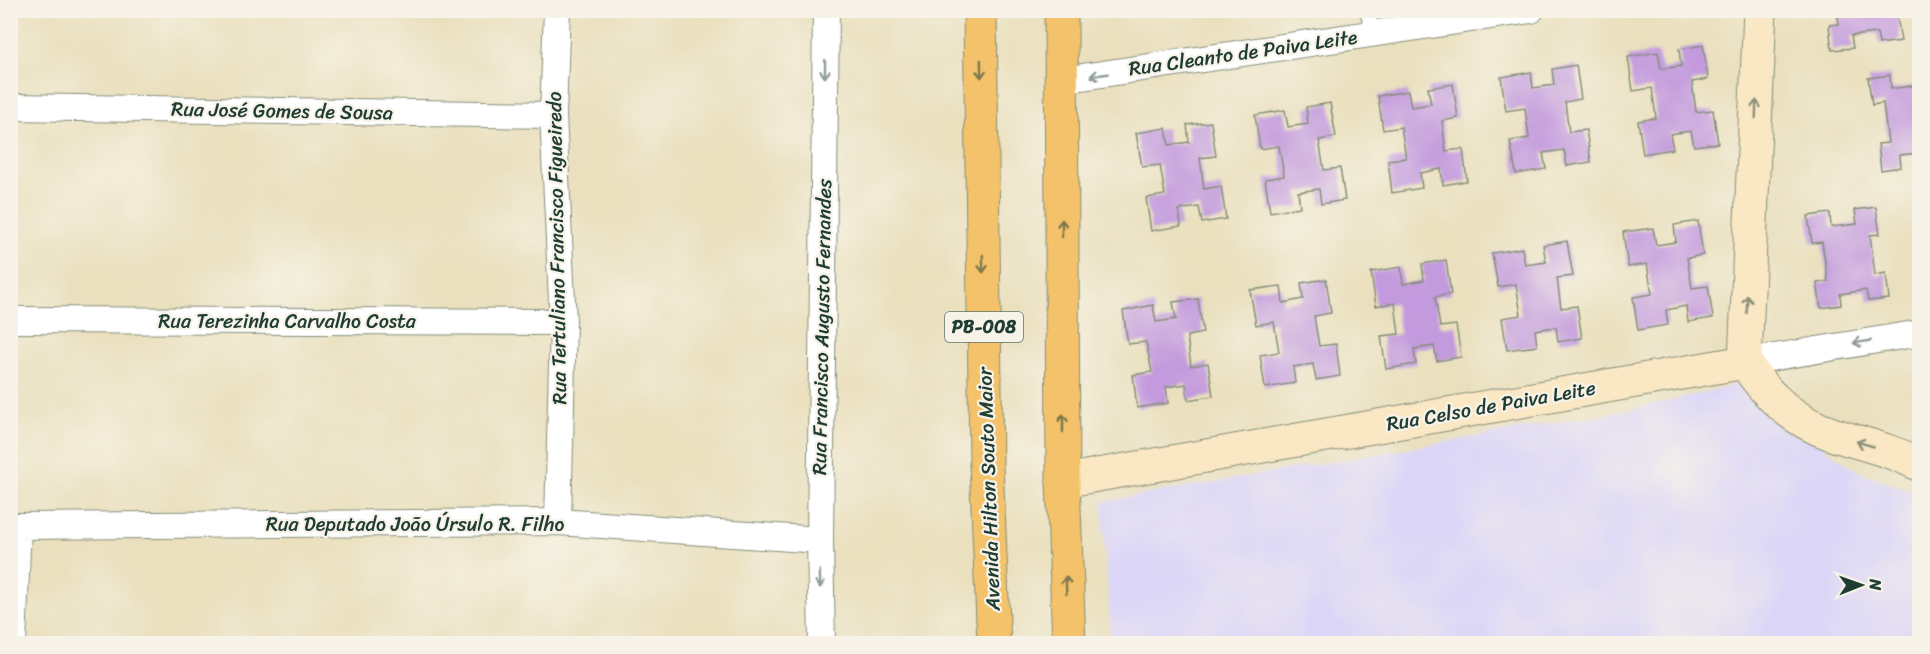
<svg xmlns="http://www.w3.org/2000/svg" width="1930" height="654" viewBox="0 0 1930 654" font-family="Sriracha,sans-serif">
	<rect width="100%" height="100%" fill="#f7f3e8"/>
	<filter id="ink" filterUnits="userSpaceOnUse"><feTurbulence type="fractalNoise" baseFrequency=".0167" numOctaves="2"/><feDisplacementMap in="SourceGraphic" scale="12" xChannelSelector="R" yChannelSelector="G"/><feConvolveMatrix kernelMatrix="1 2 1 2 8 2 1 2 1" color-interpolation-filters="sRGB"/></filter>
	<filter id="wash" filterUnits="userSpaceOnUse"><feTurbulence type="fractalNoise" baseFrequency=".008" numOctaves="4" result="noise"/><feDisplacementMap in="SourceGraphic" scale="24" xChannelSelector="R" yChannelSelector="G"/><feGaussianBlur stdDeviation="1.35" result="paint"/><feColorMatrix in="noise" values="0 0 0 0 0 0 0 0 0 0 0 0 0 0 0 0 0 1.4 0 .05"/><feComposite in="paint" operator="in"/></filter>
	<g filter="url(#wash)">
		<rect width="100%" height="100%" fill="#eae0be"/>
		<path fill="#dbd6f7" d="M1735 385 1858 471 1919 494V643H1111L1102 502 1634 409Z"/>
		<g id="blocks">
			<path fill="#c29add" d="M1837 10H1885L1886 17 1897 16 1901 41 1879 44 1877 33 1851 36 1853 48 1832 50 1829 25 1839 24Z
				M1703 45 1708 79 1692 82 1696 112 1713 110 1718 143 1694 146 1691 131 1670 134 1673 149 1643 154 1638 121 1656 118 1652 88 1633 91 1628 57 1658 52 1661 69 1681 66 1679 49Z
				M1576 65 1581 99 1565 102 1569 132 1586 130 1591 162 1567 166 1564 150 1543 153 1546 169 1516 174 1510 141 1529 138 1525 108 1506 111 1501 77 1531 72 1533 88 1554 85 1552 69Z
				M1920 71V153L1900 155 1901 167 1881 170 1878 144 1888 143 1883 103 1872 105 1868 78 1890 75 1891 89 1917 85 1915 72Z
				M1453 84 1458 118 1442 121 1446 151 1463 149 1467 181 1443 185 1441 169 1420 173 1422 188 1392 193 1388 160 1406 158 1401 127 1383 130 1378 96 1408 91 1411 107 1431 104 1428 88Z
				M1330 103 1336 137 1319 140 1324 170 1340 168 1345 200 1321 204 1319 189 1298 192 1300 207 1270 212 1265 179 1284 176 1279 146 1260 149 1255 115 1285 110 1288 127 1308 124 1306 107Z
				M1211 122 1216 156 1200 158 1204 189 1221 186 1226 219 1202 223 1199 207 1179 210 1181 226 1151 231 1146 198 1165 195 1160 165 1142 167 1136 133 1166 128 1169 145 1189 142 1187 125Z
				M1876 207 1880 234 1870 235 1875 275 1886 273 1889 299 1868 301 1866 290 1840 294 1841 305 1821 308 1817 283 1828 281 1822 242 1812 243 1808 216 1830 213 1831 227 1857 224 1855 210Z
				M1698 221 1703 255 1687 258 1692 288 1708 286 1713 318 1688 322 1686 306 1666 310 1668 325 1638 330 1633 297 1652 294 1647 264 1628 267 1623 232 1653 228 1656 245 1676 242 1674 225Z
				M1567 241 1573 276 1557 278 1561 308 1577 306 1582 338 1558 342 1556 327 1535 330 1537 346 1507 350 1502 318 1521 315 1516 284 1498 287 1492 253 1522 248 1525 265 1546 262 1543 245Z
				M1446 260 1451 294 1435 297 1440 327 1456 325 1461 357 1437 361 1434 346 1414 349 1416 364 1386 369 1381 336 1399 334 1395 303 1376 306 1371 272 1401 267 1403 284 1424 280 1422 264Z
				M1326 279 1331 313 1314 316 1319 346 1336 344 1340 376 1316 380 1313 364 1293 367 1295 383 1265 388 1260 355 1279 352 1274 322 1256 325 1250 290 1281 286 1283 303 1303 299 1301 283Z
				M1198 299 1203 333 1187 336 1191 366 1208 363 1213 396 1188 400 1186 384 1166 387 1168 403 1137 408 1133 375 1152 372 1146 342 1128 344 1123 311 1153 305 1156 322 1176 319 1173 302Z"/>
		</g>
	</g>
	<g filter="url(#ink)">
		<use href="#blocks" fill-opacity="0" stroke="#848e79" stroke-width="1.5"/>
		<g fill="none" stroke-linecap="round" stroke-linejoin="round">
			<defs>
				<path id="lane" d="M1367 10 1373 34"/>
				<path id="street" d="M557 10 553 115 563 322 558 522
					M1062 80 1531 10
					M10 107 553 115
					M10 320 563 322
					M1745 362 1920 333
					M10 526 558 522 820 540
					M13 644 18 526
					M822 644 820 540 826 10"/>
				<path id="secondary" d="M1745 362 1760 10
					M1745 362C1765 395 1795 422 1832 434 1862 444 1892 450 1920 465
					M1063 481 1745 362"/>
				<path id="primary" d="M980 10 986 464 994 644
					M1061 10 1063 481 1069 644"/>
			</defs>
			<use href="#lane" stroke="#848e79" stroke-width="16"/>
			<use href="#street" stroke="#848e79" stroke-width="28"/>
			<use href="#secondary" stroke="#848e79" stroke-width="35"/>
			<use href="#primary" stroke="#848e79" stroke-width="35"/>
			<use href="#lane" stroke="#fff" stroke-width="14"/>
			<use href="#street" stroke="#fff" stroke-width="26"/>
			<use href="#secondary" stroke="#fae7c3" stroke-width="33"/>
			<use href="#primary" stroke="#f3c26a" stroke-width="33"/>
		</g>
		<defs><path id="oneway-shaft" d="M-6 0H5M1.5-3L5.5 0L1.5 3" fill="none" stroke-width="1.6" stroke-linecap="round" stroke-linejoin="round" transform="scale(1.5)"/></defs>
		<g stroke="#8f9e9a">
			<use href="#oneway-shaft" transform="translate(825 69) rotate(91)"/>
			<use href="#oneway-shaft" transform="translate(1099 75) rotate(172)"/>
			<use href="#oneway-shaft" transform="translate(1862 342) rotate(171)"/>
			<use href="#oneway-shaft" transform="translate(820 579) rotate(89)"/>
		</g>
		<g stroke="#7e794c">
			<use href="#oneway-shaft" transform="translate(981 69) rotate(89)"/>
			<use href="#oneway-shaft" transform="translate(1062 228) rotate(-90)"/>
			<use href="#oneway-shaft" transform="translate(983 264) rotate(89)"/>
			<use href="#oneway-shaft" transform="translate(1063 423) rotate(-90)"/>
			<use href="#oneway-shaft" transform="translate(1066 585) rotate(-92)"/>
		</g>
		<g stroke="#8c927c">
			<use href="#oneway-shaft" transform="translate(1756 109) rotate(-88)"/>
			<use href="#oneway-shaft" transform="translate(1747 304) rotate(-88)"/>
			<use href="#oneway-shaft" transform="translate(1865 444) rotate(-164)"/>
		</g>
	</g>
	<g text-anchor="middle" dominant-baseline="central" stroke-width="4.5" stroke-linejoin="round" paint-order="stroke">
		<rect fill="#f7f3e8" stroke="#60746a" stroke-width="1.5" x="945" y="312" width="78" height="30" rx="4.5"/>
		<g font-size="18" font-weight="bold" fill="#1f3d34">
			<text x="984" y="327">PB-008</text>
		</g>
		<g font-size="20" fill="#1f3d34" stroke="#f7f3e8">
			<text transform="translate(1243 53) rotate(-8)">Rua Cleanto de Paiva Leite</text>
			<text transform="translate(282 111) rotate(1)">Rua José Gomes de Sousa</text>
			<text transform="translate(557 248) rotate(-91)">Rua Tertuliano Francisco Figueiredo</text>
			<text x="287" y="321">Rua Terezinha Carvalho Costa</text>
			<text transform="translate(822 327) rotate(-89)">Rua Francisco Augusto Fernandes</text>
			<text transform="translate(1491 406) rotate(-10)">Rua Celso de Paiva Leite</text>
			<text transform="translate(989 489) rotate(-92)">Avenida Hilton Souto Maior</text>
			<text x="415" y="524">Rua Deputado João Úrsulo R. Filho</text>
		</g>
	</g>
	<rect width="1930" height="654" fill="none" stroke="#f7f3e8" stroke-width="36"/>
	<g transform="translate(1861 585) rotate(89)" stroke="#f7f3e8" stroke-width="4.5" paint-order="stroke">
	<path d="M0-4.5L10 22L0 15L-10 22Z" fill="#1f3d34"/>
	<text y="-9" font-size="16" font-weight="bold" text-anchor="middle" fill="#1f3d34">N</text>
	</g>
</svg>
